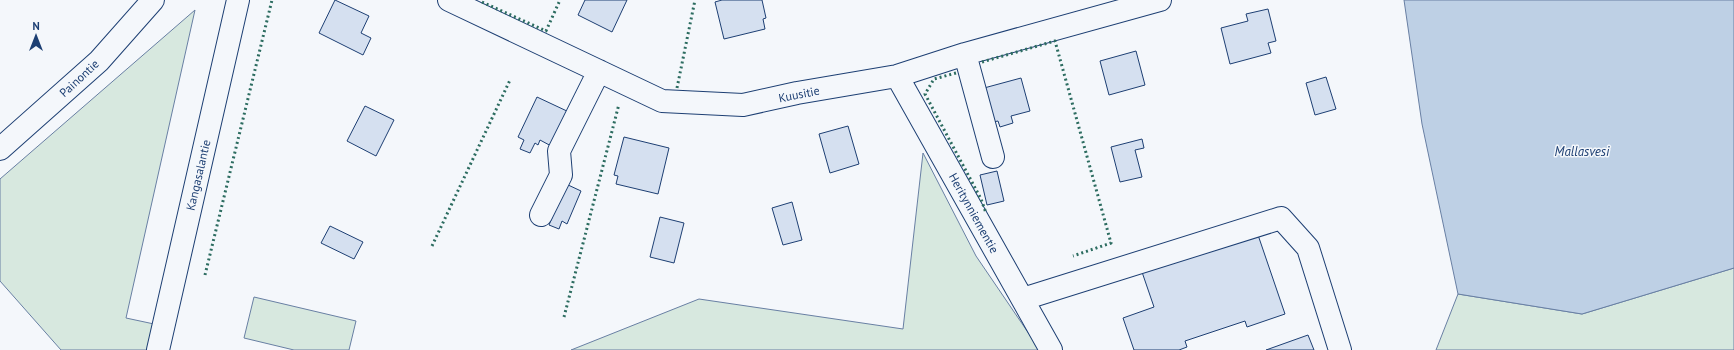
<svg xmlns="http://www.w3.org/2000/svg" width="1734" height="350" viewBox="0 0 1734 350" font-family="'PT Sans',sans-serif">
	<rect width="100%" height="100%" fill="#f4f7fb"/>
	<path fill="#d7e8df" stroke="#687fa3" d="M195 10 126 318 154 324 148 350H61L0 281V179Z
		M923 153 976 256 1040 350H571L699 299 903 329Z
		M1734 268V350H1436L1458 294 1582 314Z
		M254 297 356 321 349 350H294L244 338Z"/>
	<path fill="#bed0e5" stroke="#687fa3" d="M1404 0H1734V268L1582 314 1458 294 1422 124Z"/>
	<path fill="#d5e0f0" stroke="#1d3f73" d="M335 0 369 16 361 33 371 38 363 55 319 33Z
		M585 0H627L612 32 578 15Z
		M722 0H762L766 18 763 19 765 29 724 39 715 2Z
		M1268 9 1276 41 1268 43 1271 53 1230 64 1221 28 1248 21 1246 14Z
		M1136 51 1145 85 1109 95 1100 61Z
		M1326 77 1336 109 1315 115 1306 83Z
		M1021 78 1030 111 1011 116 1013 123 1000 127 998 121 993 122 984 88Z
		M537 97 569 112 553 147 540 140 538 145 535 143 530 153 520 149 524 140 518 137Z
		M365 106 394 120 376 156 347 141Z
		M848 126 859 164 830 173 819 134Z
		M624 137 669 148 658 194 616 184 618 176 614 175Z
		M1142 139 1144 148 1135 150 1142 177 1120 182 1111 147Z
		M997 171 1004 201 987 205 980 175Z
		M566 184 581 191 567 224 562 221 559 229 549 225Z
		M792 202 802 240 783 245 772 208Z
		M660 217 684 223 674 263 650 257Z
		M330 226 363 242 354 259 321 243Z
		M1257 232 1285 314 1247 327 1245 321 1185 341 1187 347 1179 350H1134L1123 318 1154 307 1142 272Z
		M1308 335 1314 350H1266Z"/>
	<g fill="none" stroke-linecap="round" stroke-linejoin="round">
		<defs>
			<path id="minor" d="M449 0 662 101 743 105 797 93 897 76 965 54 1160 0
				M965 54 993 157
				M897 76 1051 350
				M0 149 99 61 153 0
				M541 215 561 175 559 151 599 71
				M1023 299 1281 218 1308 248 1340 350
				M158 350 238 0"/>
		</defs>
		<use href="#minor" stroke="#1d3f73" stroke-width="24"/>
		<use href="#minor" stroke="#f4f7fb" stroke-width="22"/>
		<path stroke="#2c6c60" stroke-width="3" stroke-dasharray="2 3" stroke-linecap="butt" d="M482 2 546 31 560 0
			M982 62 1055 41 1111 243 1073 256
			M956 73 934 79 925 94 981 199 986 213
			M677 88 695 0
			M432 246 510 80
			M205 275 272 0
			M564 317 619 104"/>
	</g>
	<g text-anchor="middle" dominant-baseline="central" stroke-width="3" stroke-linejoin="round" paint-order="stroke">
		<g font-size="12" fill="#1d3f73" stroke="#f4f7fb">
			<text transform="translate(79 78) rotate(-43)">Painontie</text>
			<text transform="translate(799 94) rotate(-11)">Kuusitie</text>
			<text transform="translate(198 175) rotate(-77)">Kangasalantie</text>
			<text transform="translate(974 213) rotate(61)">Heritynniementie</text>
		</g>
		<g font-size="13" font-style="italic" fill="#1d3f73" stroke="#f4f7fb">
			<text x="1582" y="151">Mallasvesi</text>
		</g>
	</g>
	<g transform="translate(36 36)" stroke="#f4f7fb" stroke-width="3" paint-order="stroke">
	<path d="M0-3L7 15L0 10L-7 15Z" fill="#1d3f73"/>
	<text y="-6" font-size="11" font-weight="bold" text-anchor="middle" fill="#1d3f73">N</text>
	</g>
</svg>
